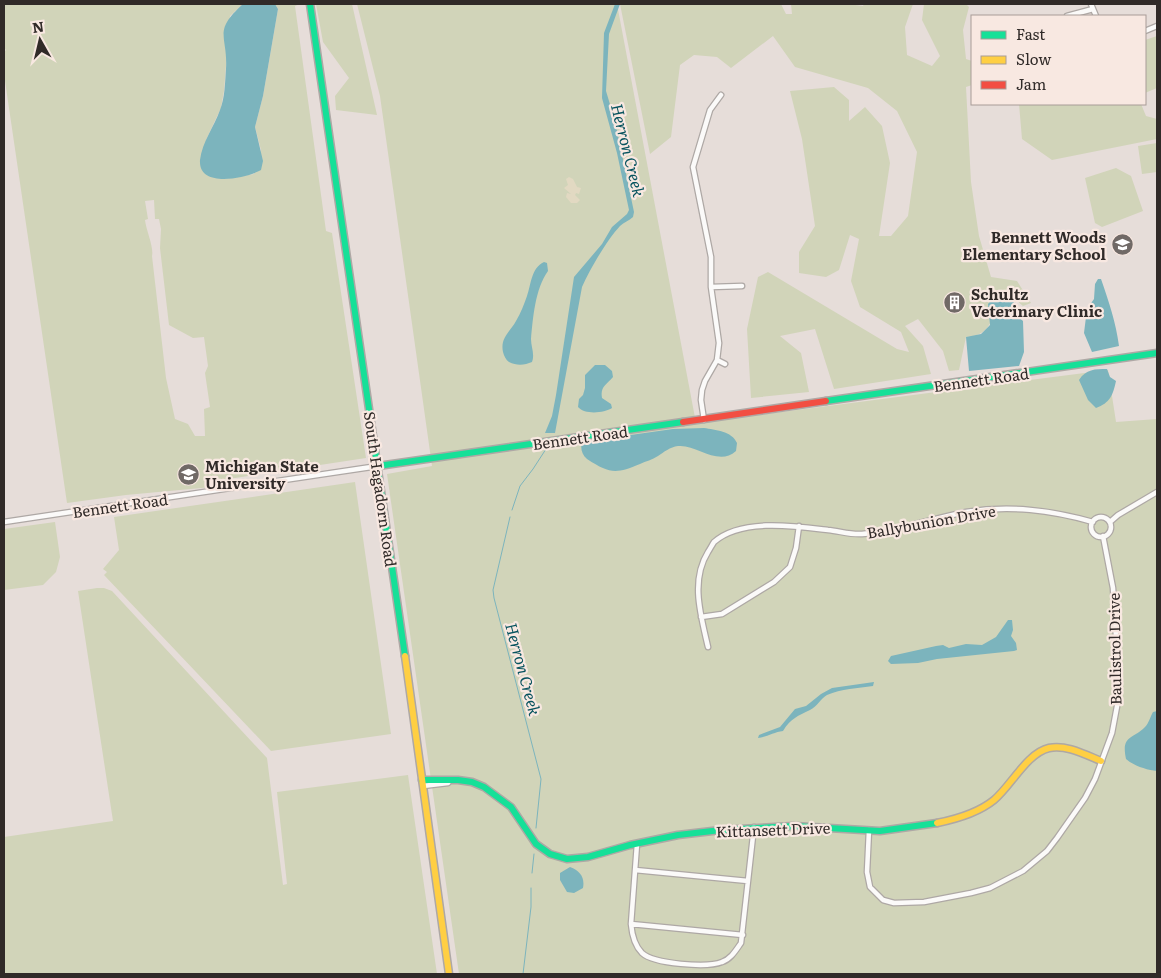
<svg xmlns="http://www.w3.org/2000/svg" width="1161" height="978" viewBox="0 0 1161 978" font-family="Literata,serif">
	<rect width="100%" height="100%" fill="#e6ddd9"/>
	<path fill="#d1d4b9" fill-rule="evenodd" d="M4 4H243L230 16 224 91 221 108 206 140 224 179 254 174 261 150 255 127 263 96 278 9 275 4H300L295 6 326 231 332 233 366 458 222 480 223 486 126 495 67 503 4 74V52L6 50 4 48ZM154 200 155 219H159L161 229 160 248 169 325 193 338 204 337 208 366 205 373 210 407 204 409 205 436H195L188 424 175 419 166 378 152 256C154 247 146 230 145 220L148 219 145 201Z
		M316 4H352L377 115 336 110 335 96 349 78 323 42Z
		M357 4H617L696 423 1108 370 1116 422 1157 419V974H459L387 474 432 466 380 96Z
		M620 4H781L786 14H792L791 4H848L863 6 864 4H913L905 27 907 55 932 66 940 56 922 20 924 4H966L969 7 963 30 966 59 972 61V85L966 87 971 182 979 236 991 277 1017 281 1031 303 1023 306 1008 293 997 294C992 316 994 335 966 337L959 370 949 371 943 351 918 319 905 326 923 346 931 374 834 389 815 329 780 336 801 353 809 392 751 398 747 329 758 277 768 272 897 349 909 352 901 332 860 307 851 281 859 239 850 235 839 270 826 277 799 273V252L815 226 802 139 790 91 834 87 849 100V121L865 107 882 126 890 163 879 236H891L908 216 917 152 897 111 868 88 795 67 773 36 731 68 717 57 694 55 680 65 671 137 650 154Z
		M1157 36V88L1145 93V40Z
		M1019 104H1141L1146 116 1157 119V139L1052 160 1022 139Z
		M1157 143V172L1142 174 1138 146Z
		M1116 168 1131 176 1143 211 1102 227 1095 223 1085 178Z
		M355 482 391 734 271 751 104 575 107 572 103 569 119 550 114 517Z
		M55 522 60 557 56 572 43 585 4 590V529Z
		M97 588H104L112 591 267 758 283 885 287 884 277 792 408 775 437 974H4V837L113 821 78 591Z"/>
	<path fill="#e2d9c2" d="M569 177 573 179 577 187 581 188 579 194 576 193 575 195 580 200 577 203H571L566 197 567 193 571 194 564 188 568 185 566 179Z"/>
	<path fill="#7cb4bd" d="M243 4H275L278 9 263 96 255 127 263 161 261 170C247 178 198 189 200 160 202 142 214 127 220 110 225 98 225 82 226 69 228 35 212 32 243 4Z
		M615 4H620L609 34 606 91 615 121 634 212 633 217C629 221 624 222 620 226 607 240 590 269 582 287L555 433H545L552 416 556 395 574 277 602 244 612 227 627 214 629 210 617 153 602 98 604 33Z
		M544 262 547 263 548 271C535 289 533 318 531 339 531 347 535 354 532 362 525 365 517 366 509 362 506 360 504 356 503 352 500 338 510 332 516 321 521 313 524 304 527 296 531 285 531 268 544 262Z
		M1098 279H1101C1109 302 1116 323 1119 346L1092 352 1084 333 1087 309 1094 299 1095 284Z
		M997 293H1008L1014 303 1017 316 1023 321 1024 352 1019 366 969 371 966 337 981 334 990 325 988 304Z
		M595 365H605L612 371 613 377C606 385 600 387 602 398L611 404 612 408C604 413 585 415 578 407L579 399 583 395 585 388V375Z
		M1107 369 1110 377 1116 381C1113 395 1110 403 1096 408L1088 400 1079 380C1086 369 1095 369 1107 369Z
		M704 428C715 430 732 431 737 443L736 451C718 467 697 444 678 446 670 447 664 452 658 456 652 460 646 461 640 464 616 474 610 474 587 459 582 455 580 448 582 442L588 441 673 429Z
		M1008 620H1012L1013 630 1011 636 1016 643 1017 650 1014 651 937 659 918 663 891 664 888 661 891 656 936 646 943 645 949 648 966 644 982 645 996 637Z
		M874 682 873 686C858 688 841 689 827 695 821 698 817 707 810 710 798 716 791 718 783 731 774 732 767 737 758 738L759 735 780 727 795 709 806 706 821 694 832 688Z
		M1157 711V771C1147 770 1134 766 1126 759 1121 735 1132 740 1145 727 1149 723 1150 717 1153 712Z
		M570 867C580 871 585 877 583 888L574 893 567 892 560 880V873Z"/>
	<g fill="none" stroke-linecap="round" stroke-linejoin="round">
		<path stroke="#7cb4bd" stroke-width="1" d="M512 510 520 486 533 469 546 449
			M510 517 493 590 494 598 541 779 536 828
			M532 873 534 854
			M523 974 531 907V888"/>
		<defs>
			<path id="street" d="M1091 4 1096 16
				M1067 16 1093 9
				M1145 31 1157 26
				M711 287 742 286
				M717 360 725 364
				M704 420 701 400 702 390 705 381 717 360 719 343 711 287V257L693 167 710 110 721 95
				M1091 527a10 10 0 1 1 20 0a10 10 0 1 1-20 0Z
				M4 522 378 466
				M1110 522 1118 515 1157 492
				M701 617 722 614 774 582 790 567 796 548 799 526
				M708 647C701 616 690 581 708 552 710 549 712 545 714 542 741 518 795 526 828 530 839 531 851 535 862 534 898 531 930 519 966 512 1010 505 1050 510 1093 522
				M423 786 448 783 450 780
				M869 830 867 872 870 887 883 900 894 903 924 902 971 893 990 888 1023 871 1047 851 1057 838 1085 798 1095 779 1112 733 1118 701 1117 652 1113 588 1103 536
				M637 844 631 924C632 935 634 945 642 953 654 964 707 968 722 962 731 959 736 950 741 943L754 827
				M635 870 748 881
				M631 924 743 935"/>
			<path id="fast" d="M310 4 405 656
				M826 401 1157 353
				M378 466 683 422
				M422 780H458L472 782 484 787 511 807 536 844 550 854 567 859 588 857 630 845 678 835 721 830 794 826 880 831 937 823"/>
			<path id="slow" d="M405 656 449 974
				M937 823C957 819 978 813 994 800 1011 786 1027 753 1049 748 1066 744 1086 755 1101 761"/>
			<path id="jam" d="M683 422 826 401"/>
		</defs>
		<use href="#street" stroke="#aea8a5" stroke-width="7"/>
		<use href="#fast" stroke="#aea8a5" stroke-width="9"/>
		<use href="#slow" stroke="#aea8a5" stroke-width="9"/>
		<use href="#jam" stroke="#aea8a5" stroke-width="9"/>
		<use href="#street" stroke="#fbfaf9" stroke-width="4.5"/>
		<use href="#fast" stroke="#16e098" stroke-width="6"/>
		<use href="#slow" stroke="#ffcf43" stroke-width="6"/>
		<use href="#jam" stroke="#f24e42" stroke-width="6"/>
	</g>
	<defs>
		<symbol id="school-disc" viewBox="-11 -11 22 22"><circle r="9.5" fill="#706966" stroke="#f8e8e1"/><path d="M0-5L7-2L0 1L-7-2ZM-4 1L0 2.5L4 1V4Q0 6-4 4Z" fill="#fff"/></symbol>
		<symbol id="building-disc" viewBox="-11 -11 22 22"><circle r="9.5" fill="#706966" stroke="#f8e8e1"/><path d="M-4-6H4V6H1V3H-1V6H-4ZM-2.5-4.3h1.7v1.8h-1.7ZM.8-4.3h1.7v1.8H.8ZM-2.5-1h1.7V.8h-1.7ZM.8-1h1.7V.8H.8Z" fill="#fff"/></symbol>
		<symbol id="university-disc" viewBox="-11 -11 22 22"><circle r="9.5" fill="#706966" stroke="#f8e8e1"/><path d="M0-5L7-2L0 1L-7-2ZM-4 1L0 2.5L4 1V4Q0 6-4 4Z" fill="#fff"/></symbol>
	</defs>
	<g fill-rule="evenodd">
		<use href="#school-disc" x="1110" y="232" width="25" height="25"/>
		<use href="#building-disc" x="942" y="290" width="25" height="25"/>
		<use href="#university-disc" x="176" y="462" width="25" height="25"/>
	</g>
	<g text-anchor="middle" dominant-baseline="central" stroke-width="4.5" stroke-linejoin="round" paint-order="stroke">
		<g font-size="15" font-weight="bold" fill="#302a28" stroke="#f8e8e1" text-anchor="start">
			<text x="1106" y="236" text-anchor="end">Bennett Woods<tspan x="1106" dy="17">Elementary School</tspan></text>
			<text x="971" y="293">Schultz<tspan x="971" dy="17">Veterinary Clinic</tspan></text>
			<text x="205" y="465">Michigan State<tspan x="205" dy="17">University</tspan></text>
		</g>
		<g font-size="15" fill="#302a28" stroke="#f8e8e1">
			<text transform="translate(981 379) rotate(-8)">Bennett Road</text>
			<text transform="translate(580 437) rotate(-8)">Bennett Road</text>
			<text transform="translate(381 489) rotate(82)">South Hagadorn Road</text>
			<text transform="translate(120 505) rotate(-8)">Bennett Road</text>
			<text transform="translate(931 521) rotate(-10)">Ballybunion Drive</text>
			<text transform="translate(1114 649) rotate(-91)">Baulistrol Drive</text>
			<text transform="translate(773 829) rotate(-2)">Kittansett Drive</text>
		</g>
		<g font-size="16" font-style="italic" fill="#07535e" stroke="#f8e8e1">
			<text transform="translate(629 150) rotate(76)">Herron Creek</text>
			<text transform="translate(524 669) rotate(75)">Herron Creek</text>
		</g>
	</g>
	<rect width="1161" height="978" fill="none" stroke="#302a28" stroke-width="10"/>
	<rect x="971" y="15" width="175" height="90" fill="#f8e8e1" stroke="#a89c97"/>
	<rect x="981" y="31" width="25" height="8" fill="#16e098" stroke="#a89c97"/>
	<text x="1016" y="40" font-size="15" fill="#302a28">Fast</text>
	<rect x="981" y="56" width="25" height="8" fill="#ffcf43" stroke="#a89c97"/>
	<text x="1016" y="65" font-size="15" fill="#302a28">Slow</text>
	<rect x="981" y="81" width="25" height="8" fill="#f24e42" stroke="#a89c97"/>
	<text x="1016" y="90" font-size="15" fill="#302a28">Jam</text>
	<g transform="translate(40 40) rotate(352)" stroke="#f8e8e1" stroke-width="4" paint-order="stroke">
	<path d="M0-4L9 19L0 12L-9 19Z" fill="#302a28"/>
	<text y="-8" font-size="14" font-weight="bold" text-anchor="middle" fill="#302a28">N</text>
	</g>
</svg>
